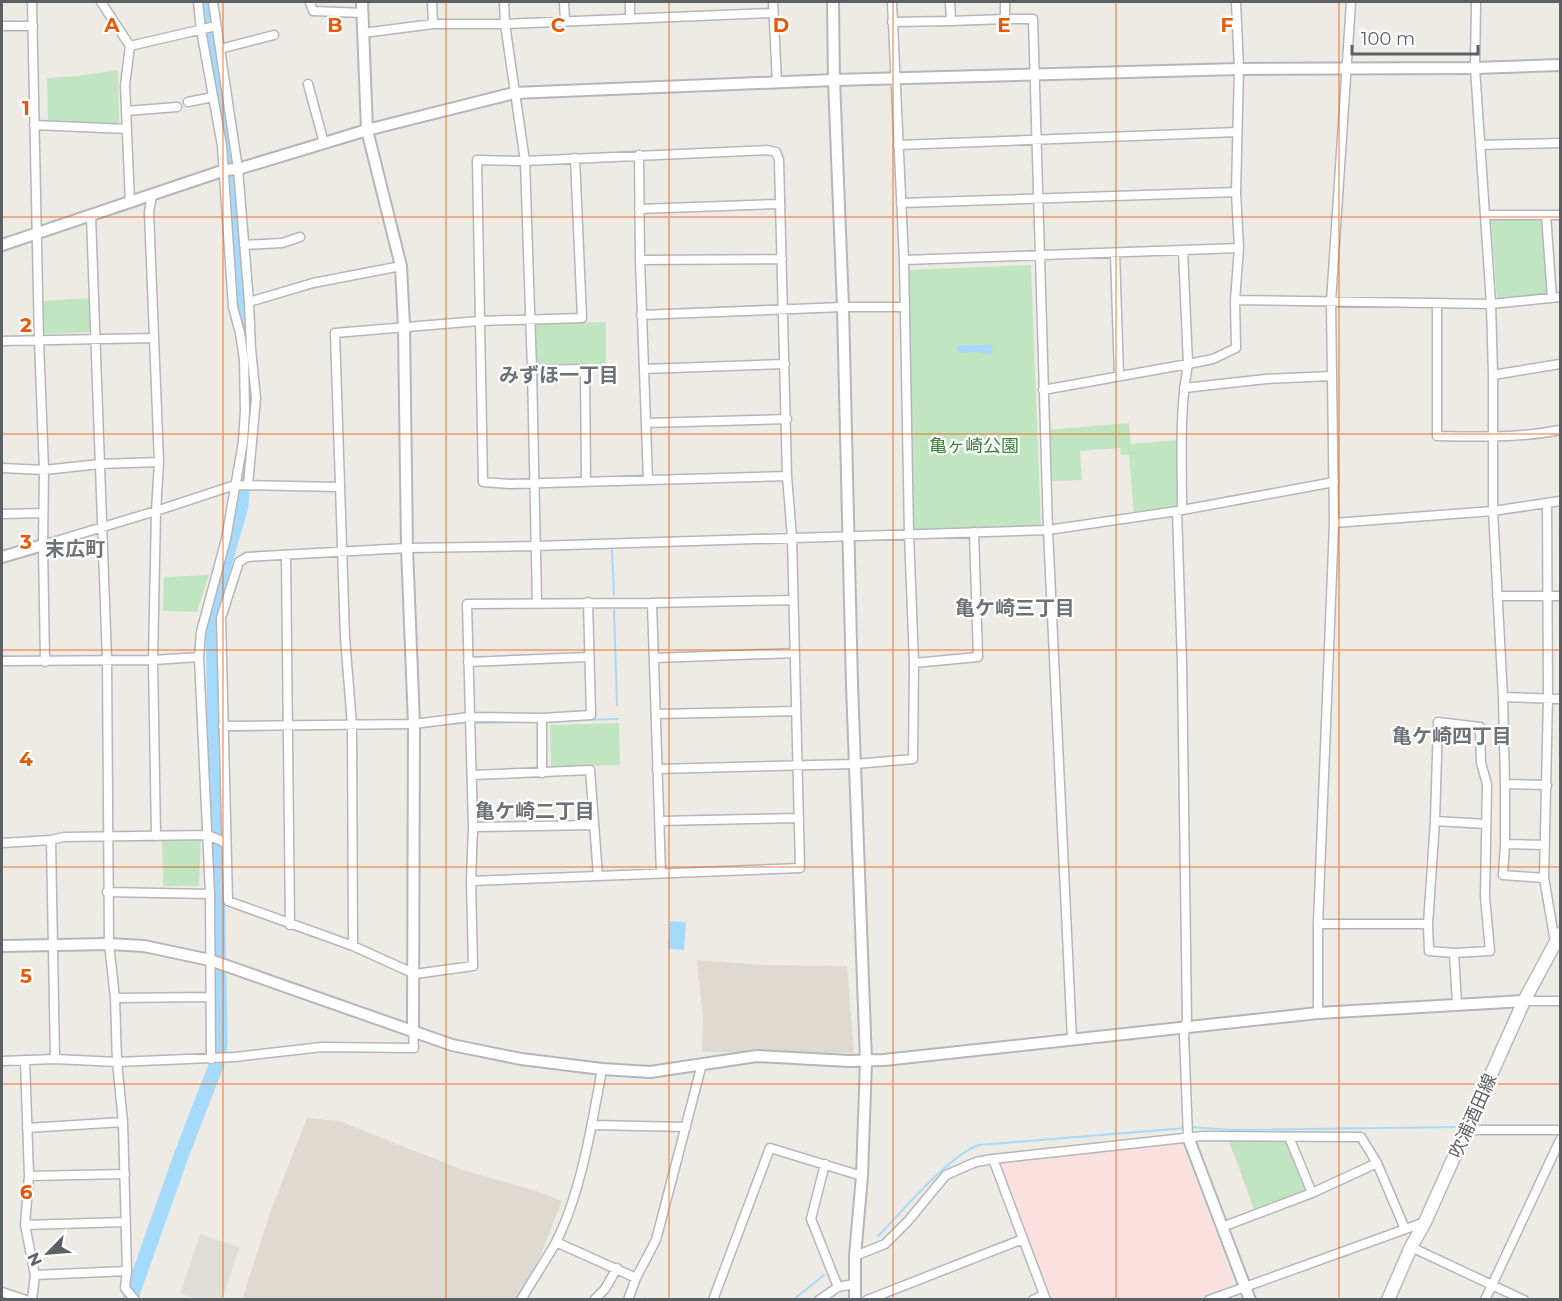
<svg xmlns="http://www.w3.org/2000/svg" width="1562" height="1301" viewBox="0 0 1562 1301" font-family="Montserrat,'Noto Sans JP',sans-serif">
	<rect width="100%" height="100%" fill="#eeebe4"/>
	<path fill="#dfddd8" d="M200 1234 240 1247 222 1299H198L180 1294Z"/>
	<path fill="#dedad2" d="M697 960 762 965 847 966 854 1053 702 1052 703 1018Z
		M307 1118 339 1121 463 1170 536 1191 562 1201 536 1267 517 1299 242 1300 271 1210Z"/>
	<path fill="#fae1e0" d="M1177 1143 1183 1148 1233 1279 1230 1286 1195 1299H1051L1000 1170 1002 1164Z"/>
	<path fill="#c2e5c1" d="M118 70 119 123 48 124 47 78 78 76Z
		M1541 219 1547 294 1497 299 1491 220Z
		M1031 265 1041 527 912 531 905 270Z
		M90 298 92 332 42 334 40 301Z
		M606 322V364L536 366 535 324Z
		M1129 423 1131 444 1179 440 1180 506 1134 514 1129 455H1121L1120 448 1080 451 1082 480 1049 481 1047 430Z
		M209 575 197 612 163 611 164 577Z
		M619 723 620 765 551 767 550 725Z
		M201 835 199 886H163L162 838Z
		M1287 1139 1306 1190 1254 1209 1229 1141Z"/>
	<path fill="#a5dafd" d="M988 344 993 345 991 355 979 352 959 353 956 347C966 343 977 347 988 344Z
		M670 921 686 922 684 950 668 949Z"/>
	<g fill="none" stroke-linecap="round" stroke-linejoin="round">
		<path stroke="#a5dafd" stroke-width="2" d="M612 549 614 595
			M614 610 617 705
			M582 720 618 719
			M477 723 517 722
			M446 724 462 723
			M230 731 268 730
			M214 732H217
			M1191 1127 1231 1130 1455 1127
			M878 1236C902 1212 950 1154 979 1145L1186 1128
			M645 1298 649 1300
			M793 1300 824 1275"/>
		<path stroke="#a5dafd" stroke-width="15" d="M130 1300 181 1156 217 1063 220 1044 213 616 222 572 241 506 249 390 231 150 208 39 204 2"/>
		<defs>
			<path id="minor" d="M32 2 39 341 44 470 43 545 45 662
				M101 2 130 46 125 85 130 203
				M198 2 201 30 222 146 233 307 240 333 244 360 245 411 243 442 226 539 201 632 199 657 210 894 211 1059
				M213 2 238 169 249 302 251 349 256 398 248 485
				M310 2 313 11 363 13
				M432 2 433 24
				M504 2 505 24 525 161 532 370 537 603
				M564 2 565 22
				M630 2V19
				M773 2 777 82
				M950 2 951 21 1005 19
				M1005 2V19H1033L1048 530 1072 1040
				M1476 2 1475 68 1491 304 1493 375V511L1503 697 1505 784 1547 785
				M892 22 951 21
				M2 26H33
				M363 33 433 24H505L773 13
				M130 46 216 26
				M220 49 274 35
				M308 84 324 143
				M188 102 213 97
				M126 111 177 107
				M34 125 127 129
				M898 145 1237 132
				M1480 145 1560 143
				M639 155 640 260 648 480
				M152 195 149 212 159 462 156 511 153 660 156 836
				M901 203 1236 192
				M639 209 779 204
				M1485 215H1546
				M91 216 107 660 109 944 115 998 117 1062 123 1122 127 1271 125 1288 135 1300
				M244 245 282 243 300 237
				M1115 253 1119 376
				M640 260 782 259
				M904 260 1239 248
				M1552 298 1546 215H1560
				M1235 300 1491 304 1560 297
				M249 302 313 283 401 266
				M1437 303V436C1478 437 1520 438 1560 430
				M641 315 843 307H905
				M2 341 154 338
				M644 369 785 364
				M532 370 585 369 586 481
				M1493 375 1560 364
				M1184 388 1266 379 1332 376
				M1043 390 1188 364 1183 251
				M646 423 787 419
				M2 468 44 470 100 464 159 462
				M1547 503 1548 697 1544 878 1555 942
				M1182 510C1182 462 1179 412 1188 364L1213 359 1236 348 1235 300 1239 248 1236 192 1239 69 1236 2
				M1177 511 1182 664 1187 1019 1184 1035 1188 1137
				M2 514 43 513
				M1334 523 1493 511 1560 501
				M43 545 156 511 235 485 339 487
				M286 556 290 925
				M1497 596H1560
				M793 600 652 603 467 604 473 827 471 881 473 966 415 974 353 946 228 901 221 618 239 562 247 557 407 548 535 546 1048 530 1177 511 1334 482
				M652 603 661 873
				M654 658 795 653
				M2 661 153 660 199 657
				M468 662 589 657
				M914 663 978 657 974 532
				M1503 697 1560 699
				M656 714 796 711
				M223 726 414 724 469 717 542 718 591 715 588 602
				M657 769 855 764 913 759 914 663 909 534 904 260 892 2
				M542 773V718
				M472 775 590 770 598 876
				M1505 784V844L1503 875 1544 878
				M659 821 799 818
				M1435 821 1486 824
				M473 827 594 825
				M51 840 55 1059
				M2 843 51 840 64 837 208 835 226 843
				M1505 844 1545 845
				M471 881 800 868 792 537 787 476 779 160 776 152 767 150 525 161 477 160 483 482 510 484 787 476
				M107 892 210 894
				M1318 924H1428L1429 951 1454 953 1490 951 1485 897 1487 784 1481 763 1480 727 1438 722 1435 821 1428 924
				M353 946 352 725 345 638 335 333 479 321 582 318 575 158
				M1454 953 1457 1004
				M115 998 210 997
				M1524 1001H1560
				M1318 1013V924L1334 523 1331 302 1351 2
				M25 1060 29 1176 25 1225 35 1275 32 1300
				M2 1061 55 1059 117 1062 235 1057 322 1047 414 1048 413 1032
				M592 1125 686 1127
				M27 1128 123 1122
				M1467 1130H1560
				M1289 1137 1312 1193
				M993 1159 1046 1300
				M825 1164 811 1219 838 1287
				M29 1176 125 1174
				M25 1225 125 1222
				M1222 1227 1312 1193 1377 1163
				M556 1242 636 1278
				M1411 1247 1524 1300
				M855 1256 885 1244 908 1221 946 1175 976 1162 993 1159 1202 1136 1361 1137 1377 1163 1405 1229
				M35 1275 127 1271
				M2 1292 26 1300
				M521 1300C532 1281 544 1263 555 1244 581 1194 592 1124 602 1069
				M594 1300 605 1289 617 1268
				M628 1300 636 1278 656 1240 702 1064
				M713 1300 770 1148 862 1176
				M819 1300 838 1287 854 1284
				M867 1300 1023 1239
				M1033 1300 1044 1295
				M1209 1300 1425 1222
				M1485 1300 1560 1140"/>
			<path id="tertiary" d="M362 2 367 130 401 266 404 327 407 548 414 724 413 1032
				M833 2 834 80 843 307 852 685 866 1061 862 1176 855 1256V1300
				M2 245 225 170 238 169 367 130 514 93 834 80 1239 69 1475 68 1560 65
				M2 557 43 545
				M2 946 109 944 144 946 210 960 452 1045 521 1059 602 1069 650 1072 757 1056 849 1061 884 1060 1318 1013 1524 1001
				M1188 1137 1250 1300"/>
			<path id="secondary" d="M1388 1300 1411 1247 1425 1222 1524 1001 1560 934"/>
		</defs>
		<use href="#minor" stroke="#b4b6ba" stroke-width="11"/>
		<use href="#tertiary" stroke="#b4b6ba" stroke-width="14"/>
		<use href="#secondary" stroke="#b5b9bd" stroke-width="15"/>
		<use href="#minor" stroke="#fff" stroke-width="8"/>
		<use href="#tertiary" stroke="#fff" stroke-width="10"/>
		<use href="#secondary" stroke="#fff" stroke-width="12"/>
	</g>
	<path fill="none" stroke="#e8590c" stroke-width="1.5" stroke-opacity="0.55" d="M223 2V1300M446 2V1300M669 2V1300M893 2V1300M1116 2V1300M1339 2V1300M2 217H1560M2 434H1560M2 650H1560M2 867H1560M2 1084H1560"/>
	<g text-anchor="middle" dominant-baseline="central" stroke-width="4.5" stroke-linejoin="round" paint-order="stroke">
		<g font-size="18" fill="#388638" stroke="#fff">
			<text x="974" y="446">亀ヶ崎公園</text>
		</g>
		<g font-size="18" fill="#5c6064" stroke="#fff">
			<text transform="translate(1473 1116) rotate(-66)">吹浦酒田線</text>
		</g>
		<g font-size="20" font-weight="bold" fill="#6d7276" stroke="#fff">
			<text x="559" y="375">みずほ一丁目</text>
			<text x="75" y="549">末広町</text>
			<text x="1015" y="608">亀ケ崎三丁目</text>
			<text x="1452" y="736">亀ケ崎四丁目</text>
			<text x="535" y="811">亀ケ崎二丁目</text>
		</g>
	</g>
	<g font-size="20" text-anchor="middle" font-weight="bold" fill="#e8590c" stroke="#fff" stroke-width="4.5" stroke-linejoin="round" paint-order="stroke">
		<text x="112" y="32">A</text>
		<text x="335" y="32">B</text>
		<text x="558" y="32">C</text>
		<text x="781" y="32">D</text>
		<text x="1004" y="32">E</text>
		<text x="1227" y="32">F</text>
		<text x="26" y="115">1</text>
		<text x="26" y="332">2</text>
		<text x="26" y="549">3</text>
		<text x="26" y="766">4</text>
		<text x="26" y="983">5</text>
		<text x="26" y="1199">6</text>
	</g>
	<rect width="1562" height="1301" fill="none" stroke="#5c6064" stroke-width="6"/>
	<g transform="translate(48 1253) rotate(245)" stroke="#ffffff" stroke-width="4.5" paint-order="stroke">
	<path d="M0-4.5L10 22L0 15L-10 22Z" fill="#5c6064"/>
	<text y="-9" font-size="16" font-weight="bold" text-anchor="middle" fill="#5c6064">N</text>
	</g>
	<path d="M1352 45v9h126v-9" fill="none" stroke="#5c6064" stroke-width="3"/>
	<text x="1361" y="45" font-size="18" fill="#5c6064" stroke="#ffffff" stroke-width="4.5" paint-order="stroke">100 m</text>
</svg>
